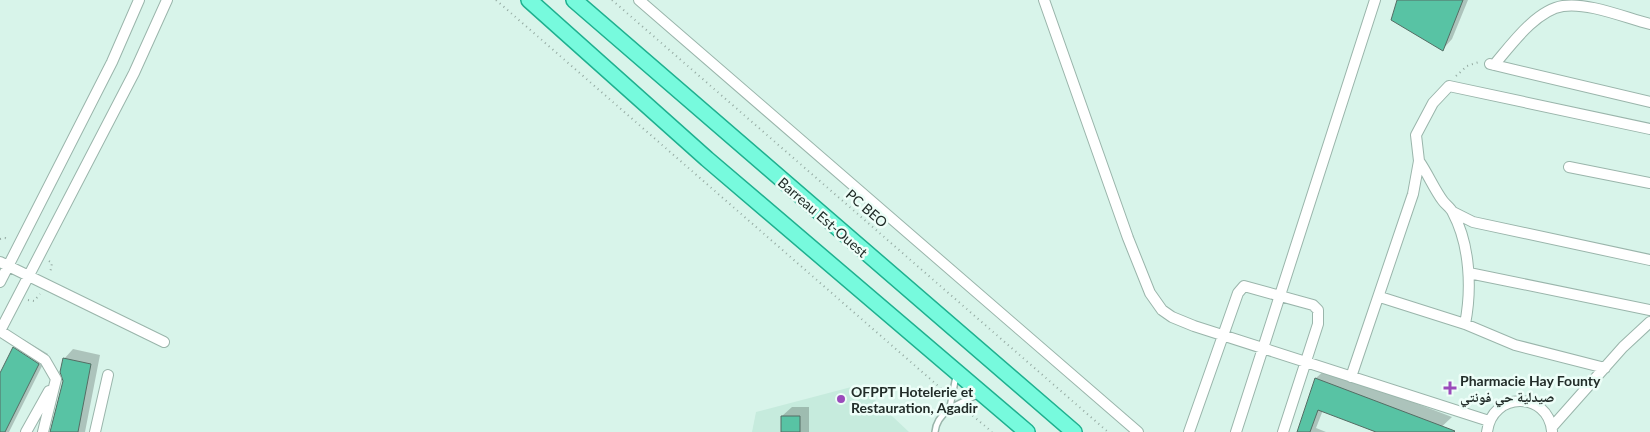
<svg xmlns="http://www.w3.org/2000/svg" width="1650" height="432" viewBox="0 0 1650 432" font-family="Lato,'Noto Naskh Arabic',sans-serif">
	<rect width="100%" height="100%" fill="#d8f4ea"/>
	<path fill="#c6ebdd" d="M859 385 909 432H752L756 412Z"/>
	<path fill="#0003" d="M1398 0H1468L1452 39 1443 49Z
		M23 339 48 354 9 432H0V376L14 348Z
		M73 349 100 355 85 432H50L64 381V359Z
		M1326 369 1452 417 1436 432H1375L1323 410 1316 428 1326 432H1298L1316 378Z
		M792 407H809V432H783L782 416Z"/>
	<path fill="#58c3a4" stroke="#546d64" d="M1397 0H1463L1443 51 1391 20Z
		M13 347 39 364 5 432H0V373Z
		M63 358 91 364 78 432H50L63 381 60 372Z
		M1315 378 1455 431 1454 432H1376L1318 410 1310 432H1297Z
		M781 416H800V432H781Z"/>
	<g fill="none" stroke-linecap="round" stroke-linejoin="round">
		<defs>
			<path id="service" d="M950 407 956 376
				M935 432C937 410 962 402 980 394"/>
			<path id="minor" d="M639 0 1138 432
				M1044 0 1128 238 1150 293 1162 310 1172 317 1194 326 1489 421
				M1490 64 1650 102
				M1494 65C1511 45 1536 10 1563 6 1588 2 1626 18 1650 24
				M1419 161C1428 174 1434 189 1443 201 1446 205 1451 208 1453 213 1470 245 1472 289 1465 324
				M1569 167 1650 183
				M1453 212 1473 222 1650 260
				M0 262 164 342
				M1469 273 1650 310
				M0 282 112 62 139 0
				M1380 297 1465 324 1515 345 1605 368
				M0 331 134 73 167 0
				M0 331 45 360 56 379 43 432
				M1351 377 1413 194 1419 161 1416 135 1433 103 1449 86 1650 129
				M1552 427 1623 347 1650 322
				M26 432 49 391
				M95 432 108 375
				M1189 432 1238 293 1244 286 1313 305 1318 310V324L1283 432
				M1236 432 1375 0
				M1487 432C1492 391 1548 391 1552 431"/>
			<path id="primary" d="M529 0 707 159 1027 432
				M574 0 1074 432"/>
		</defs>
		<use href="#service" stroke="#9ab5ab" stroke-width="8"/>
		<use href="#minor" stroke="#9ab5ab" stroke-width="12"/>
		<use href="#primary" stroke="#1fb08f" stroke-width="18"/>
		<path stroke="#95aba3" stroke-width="2" stroke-dasharray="1 4" stroke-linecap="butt" d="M496 0 944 391
			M612 0 1108 432
			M1456 76 1467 66 1479 62
			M0 239 5 238 9 240
			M49 261 52 263 50 274
			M28 300 34 301 40 294
			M965 409 992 432"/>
		<use href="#service" stroke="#fff" stroke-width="5"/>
		<use href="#minor" stroke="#fff" stroke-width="10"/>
		<use href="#primary" stroke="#77fadd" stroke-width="15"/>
	</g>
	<g fill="#9b4bbb" stroke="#edfef8" stroke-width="2">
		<path d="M1447.5 380.5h5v5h5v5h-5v5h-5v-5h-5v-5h5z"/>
		<circle cx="841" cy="399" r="5"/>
	</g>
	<g text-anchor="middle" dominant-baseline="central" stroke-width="5" stroke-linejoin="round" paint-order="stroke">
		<g font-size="14" fill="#222d29" stroke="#edfef8">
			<text transform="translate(867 208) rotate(41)">PC BEO</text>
			<text transform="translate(823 217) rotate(41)">Barreau Est-Ouest</text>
		</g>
		<g font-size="14" font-weight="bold" fill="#222d29" stroke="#edfef8" text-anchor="start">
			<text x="1460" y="380">Pharmacie Hay Founty<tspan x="1460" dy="16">صيدلية حي فونتي</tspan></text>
			<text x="851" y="391">OFPPT Hotelerie et<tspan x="851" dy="16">Restauration, Agadir</tspan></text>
		</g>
	</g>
</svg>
